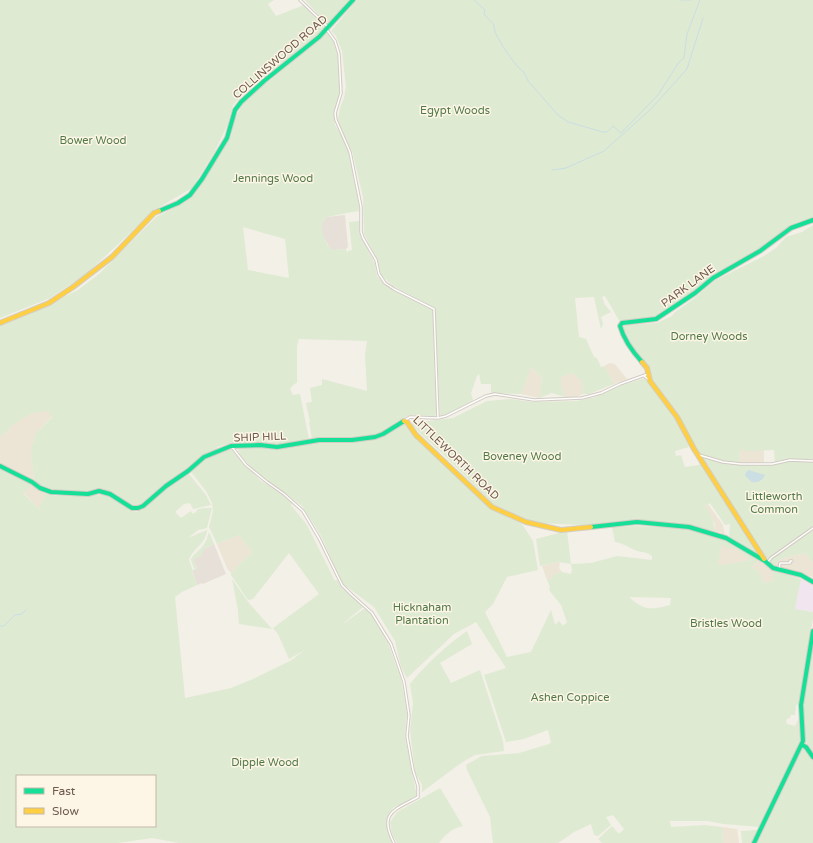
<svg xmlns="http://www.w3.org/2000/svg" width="813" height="843" viewBox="0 0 813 843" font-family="'Varela Round',sans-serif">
	<rect width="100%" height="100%" fill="#f3f0e7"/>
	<path fill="#ece4d4" d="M610 363 615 364 627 379 614 384 604 366Z
		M529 365 542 378 539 398 521 394 529 374Z
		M572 373 581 380 583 394 574 398 565 397 561 386V377Z
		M40 411H48L52 416 35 434 31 456 34 479 0 463V437L9 430 10 427 24 417Z
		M740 450H764V463L739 464Z
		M33 484 46 493 39 509 23 492Z
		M708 504 723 525 725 536 721 532 714 531 715 524 705 506Z
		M239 535 252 552 231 573 227 568 217 544Z
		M722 543 734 549H738L740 552 751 560 723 565H718Z
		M805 553 813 562V577L774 565 783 558Z
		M759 560 773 570V581L764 583 759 571 752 567Z
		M558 562 560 563 559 568 562 572 553 575V578L547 580 542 566Z
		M722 827 737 829 739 843H723Z"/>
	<path fill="#e6e0d8" d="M345 215 348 247 346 249 333 250 330 248 322 235V223L327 217Z
		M214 544 226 574 203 584 202 583 197 585 192 571 197 568 193 559 201 554 204 549Z"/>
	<path fill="#f1e6ef" d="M801 579 813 584V612L795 609Z"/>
	<path fill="#deead2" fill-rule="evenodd" d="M0 0H274L268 4 276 16 304 5 324 26 325 25 327 28 273 73 270 71 243 94 233 105 227 126 215 151 192 188 156 209 86 274 50 298 0 318Z
		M305 0H351L330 25H328Z
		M357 0H813V218L798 222 760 250 734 264 656 319 620 322 605 296 602 297 605 305 611 312 601 317 603 324 601 329 594 297 575 298 579 337 586 339 594 357 597 358 601 367 604 366 614 384 589 394H583L581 380 572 373 561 377V386L565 397 552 393 539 398 542 378 530 366 529 374 521 394 491 393V384H481L479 374 477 376 471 393 473 400 449 413 440 416 435 308 393 286 381 275 377 259 364 234 363 197 352 151 342 131 338 119 340 108 344 98 346 87 342 51 336 36 331 31Z
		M327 33 334 40 335 43H334L339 60 341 92 335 110 334 117 335 125 343 138 349 153 360 211C349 212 338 215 327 217L322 223C322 233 324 244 333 250L346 249 347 253 348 251 352 250 349 222 360 221 359 232 375 264 377 276 389 287 433 310 434 366 437 413 435 416 412 415 408 416 403 418 388 430 375 435 331 439 312 440 309 422H310L306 403 312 402 310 388 322 385V379L367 391 365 355 367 341 299 339 297 346V383L294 384 290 389 293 395 300 394 309 439 274 446 261 443H231L217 447 218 449 200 458 184 473 140 507 133 508C128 500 107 489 98 489 92 489 87 492 82 493 69 494 44 492 34 482L36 481 34 479 31 456 32 444H33L35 434 52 417 48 411C33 410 22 419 10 427L9 430 0 437V326L30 314 78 290 99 274 156 217 184 203V201L190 196 231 136 235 119 242 105 254 92 273 78 325 34ZM243 227 285 239 289 278 248 270Z
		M813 225V459H788L775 462 774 450 751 451 740 450 739 464 726 462 698 453 684 433 676 417 654 388 642 362 629 344 622 327 628 325 657 323 672 316 674 313 696 297 714 281 764 256 776 248 786 237 802 232Z
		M645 378 675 418 689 447 675 451 676 456 681 455 685 467 699 465 700 459 763 559 729 538 730 524 725 525 710 503 705 506C710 514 715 521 714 531L684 525 631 520 583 525 534 523 493 504 445 456 421 434 411 423 453 418 487 401 510 399 532 402 577 401 595 397 617 387Z
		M402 423H405L413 434 486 504 522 524 533 541 538 570 507 577 493 604 485 612 507 657 531 652 551 610 555 625 559 621 563 626 567 622 561 605 549 590 550 587 547 580 553 578 552 575 562 572 571 574 572 570 571 564 558 562 540 566 536 539 567 531 571 564 591 563 617 556 652 560V556C647 552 642 552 637 551 629 548 623 543 615 542L612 527 638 526 680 528 709 535C723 531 748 552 759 560L752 567 759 571 764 583 773 581V570L801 579 795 609 813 612V618L799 704 796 705 795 715H791L790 718H788L786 721 787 724 795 726 799 718 801 744 787 768 760 827 723 824 708 821H670L671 827 704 825 722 827 723 843H602L598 839 612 826 619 834 624 829 613 815 606 817 611 825 598 836 594 835 591 824 574 832 558 843H493L490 817 467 770 466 765 482 756 519 753 549 744 551 742 548 730 524 739 506 742 484 675 506 668 476 622 454 634 407 678 401 667 395 641 374 607 343 584 320 534 302 506 252 469 241 456 237 447 259 446 277 449 317 442 330 443 365 440 381 437ZM722 544 727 548 738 549 740 552 751 560 723 565H718ZM629 597 671 598 670 605C650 610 645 611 629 597Z
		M230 448 260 480 293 502 291 505 307 525 335 581 337 580C343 592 355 597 363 607L340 626 364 609 372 613 388 643 401 679 407 713 405 736 417 796 393 808 389 815 387 829 392 843H179L152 838 118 843H0V468L33 484 23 493 39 509 46 493 55 496 109 495 130 510 137 512 170 484 189 474 206 495 211 505 193 509 190 503 184 504 175 512 181 518 191 511 193 514 197 511 196 510 203 508H212L207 528 198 530 188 538 207 530C206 544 193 548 189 560L193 571 192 572 197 585 182 592 175 597 185 698 231 688 253 679 290 661 305 650 289 659 278 634 273 628 319 594 289 553 253 599 248 600 231 575V573L252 552 239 535 217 544 209 527 213 511 212 503 206 491 191 472C206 457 210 455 230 448ZM17 776H155V826H17Z
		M702 456 739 465H768L788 461 813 462V527L767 560H765L702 458Z
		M813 529V562L805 553 783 558 774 565 770 562 773 557Z
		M209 532 214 544C208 547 201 548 202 556L193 559 198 571C194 570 192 564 191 559 193 555 196 553 199 550 205 545 207 539 209 532Z
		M232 579 249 603 272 629 239 624 238 610Z
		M467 631 472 644 440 663 451 683 480 670 503 741 504 751 475 755 461 763 422 792V785L415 772 410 731 413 703 410 684C426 664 446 646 467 631Z
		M813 643V752L806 742 802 720 803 706Z
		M803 747 806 749 813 759V843H756L793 763Z
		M440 788 463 826C452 828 446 834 439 843H397L392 834 390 822 397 812Z
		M758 830 751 843H742L741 831Z"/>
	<path fill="#cadee3" d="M749 470 765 475C763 480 757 483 752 482L745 476 746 472Z"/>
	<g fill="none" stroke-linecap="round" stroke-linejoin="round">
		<path stroke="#cadee3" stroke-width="1" d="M474 0 485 10 484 14 494 25C494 27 494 29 495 31 497 39 517 69 524 72L528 81 558 115 568 122 603 132H607L613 126 621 133 658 95 679 62 684 58 687 34 700 0
			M681 0H691
			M552 170 566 168 604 151 651 109 687 69 703 18
			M0 626H4L15 615 22 614 26 610"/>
		<defs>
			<path id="street" d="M300 0 329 28
				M327 30 335 41 339 54 341 93 335 113 336 120 350 152 361 207V232L363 238 376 260 379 274 385 283 394 289 434 309 438 418
				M644 376 650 381
				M405 420 410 417 438 418 446 416 486 396 495 394 534 400 582 398 601 393 620 384 648 374
				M232 447 246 465 267 482 284 494 303 511 319 538 342 585 352 595 372 613 391 644 404 682 409 715 407 736 413 770 418 786V797C395 810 378 812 394 843
				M699 455 723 462 741 464H772L790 460 813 461
				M767 563 771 558 813 528
				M779 570 780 563H790V561H792"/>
			<path id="fast" d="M159 211 178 203 190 195 202 179 227 138 235 110 241 102 264 81 319 37 353 0
				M642 362C632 351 624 340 620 326L622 323 656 319 695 293 713 278 760 251 791 228 813 220
				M0 466 32 482 40 488 51 492 88 494 99 491 110 494 132 508H138L143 506 166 486 188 471 204 457 231 446 260 445 277 447 319 440H352L375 437 383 434 404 421
				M591 527 637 522 689 527 726 538 765 561 773 568 801 575 813 582
				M802 745 806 747 813 757
				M754 843 803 741 801 705 813 631"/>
			<path id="slow" d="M0 323 49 303 73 287 112 257 154 213 159 211
				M642 362 647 368 650 381 677 417 694 449 764 559
				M404 421 407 422 416 435 492 507 526 522 561 530 591 527"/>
		</defs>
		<use href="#street" stroke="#d2cbc3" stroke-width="3.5"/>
		<use href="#fast" stroke="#d3cdc4" stroke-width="6"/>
		<use href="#slow" stroke="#d3cdc4" stroke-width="6"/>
		<use href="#street" stroke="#fdfdfb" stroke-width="1.5"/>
		<use href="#fast" stroke="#16e098" stroke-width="4"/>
		<use href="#slow" stroke="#ffcf43" stroke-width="4"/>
	</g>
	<g text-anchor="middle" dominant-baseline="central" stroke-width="3" stroke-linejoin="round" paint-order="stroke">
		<g font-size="11" fill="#6e5a4b" stroke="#fdf6e7">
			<text transform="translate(280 57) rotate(-41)">COLLINSWOOD ROAD</text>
			<text transform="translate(688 286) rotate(-36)">PARK LANE</text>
			<text transform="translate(260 437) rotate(-2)">SHIP HILL</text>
			<text transform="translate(456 458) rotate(44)">LITTLEWORTH ROAD</text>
		</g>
		<g font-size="11" fill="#517947" stroke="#fdf6e7">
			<text x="455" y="110">Egypt Woods</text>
			<text x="93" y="140">Bower Wood</text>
			<text x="273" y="178">Jennings Wood</text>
			<text x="709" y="336">Dorney Woods</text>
			<text x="522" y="456">Boveney Wood</text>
			<text x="774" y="496">Littleworth<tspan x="774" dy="13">Common</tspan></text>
			<text x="422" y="607">Hicknaham<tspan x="422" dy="13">Plantation</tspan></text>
			<text x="726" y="623">Bristles Wood</text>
			<text x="570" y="697">Ashen Coppice</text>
			<text x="265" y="762">Dipple Wood</text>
		</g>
	</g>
	<rect x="16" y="775" width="140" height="52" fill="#fdf6e7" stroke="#c4b8a9"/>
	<rect x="24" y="788" width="20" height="6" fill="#16e098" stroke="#c4b8a9"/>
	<text x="52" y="795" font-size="12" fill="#6e5a4b">Fast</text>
	<rect x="24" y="808" width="20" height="6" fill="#ffcf43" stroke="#c4b8a9"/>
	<text x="52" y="815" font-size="12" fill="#6e5a4b">Slow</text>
</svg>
